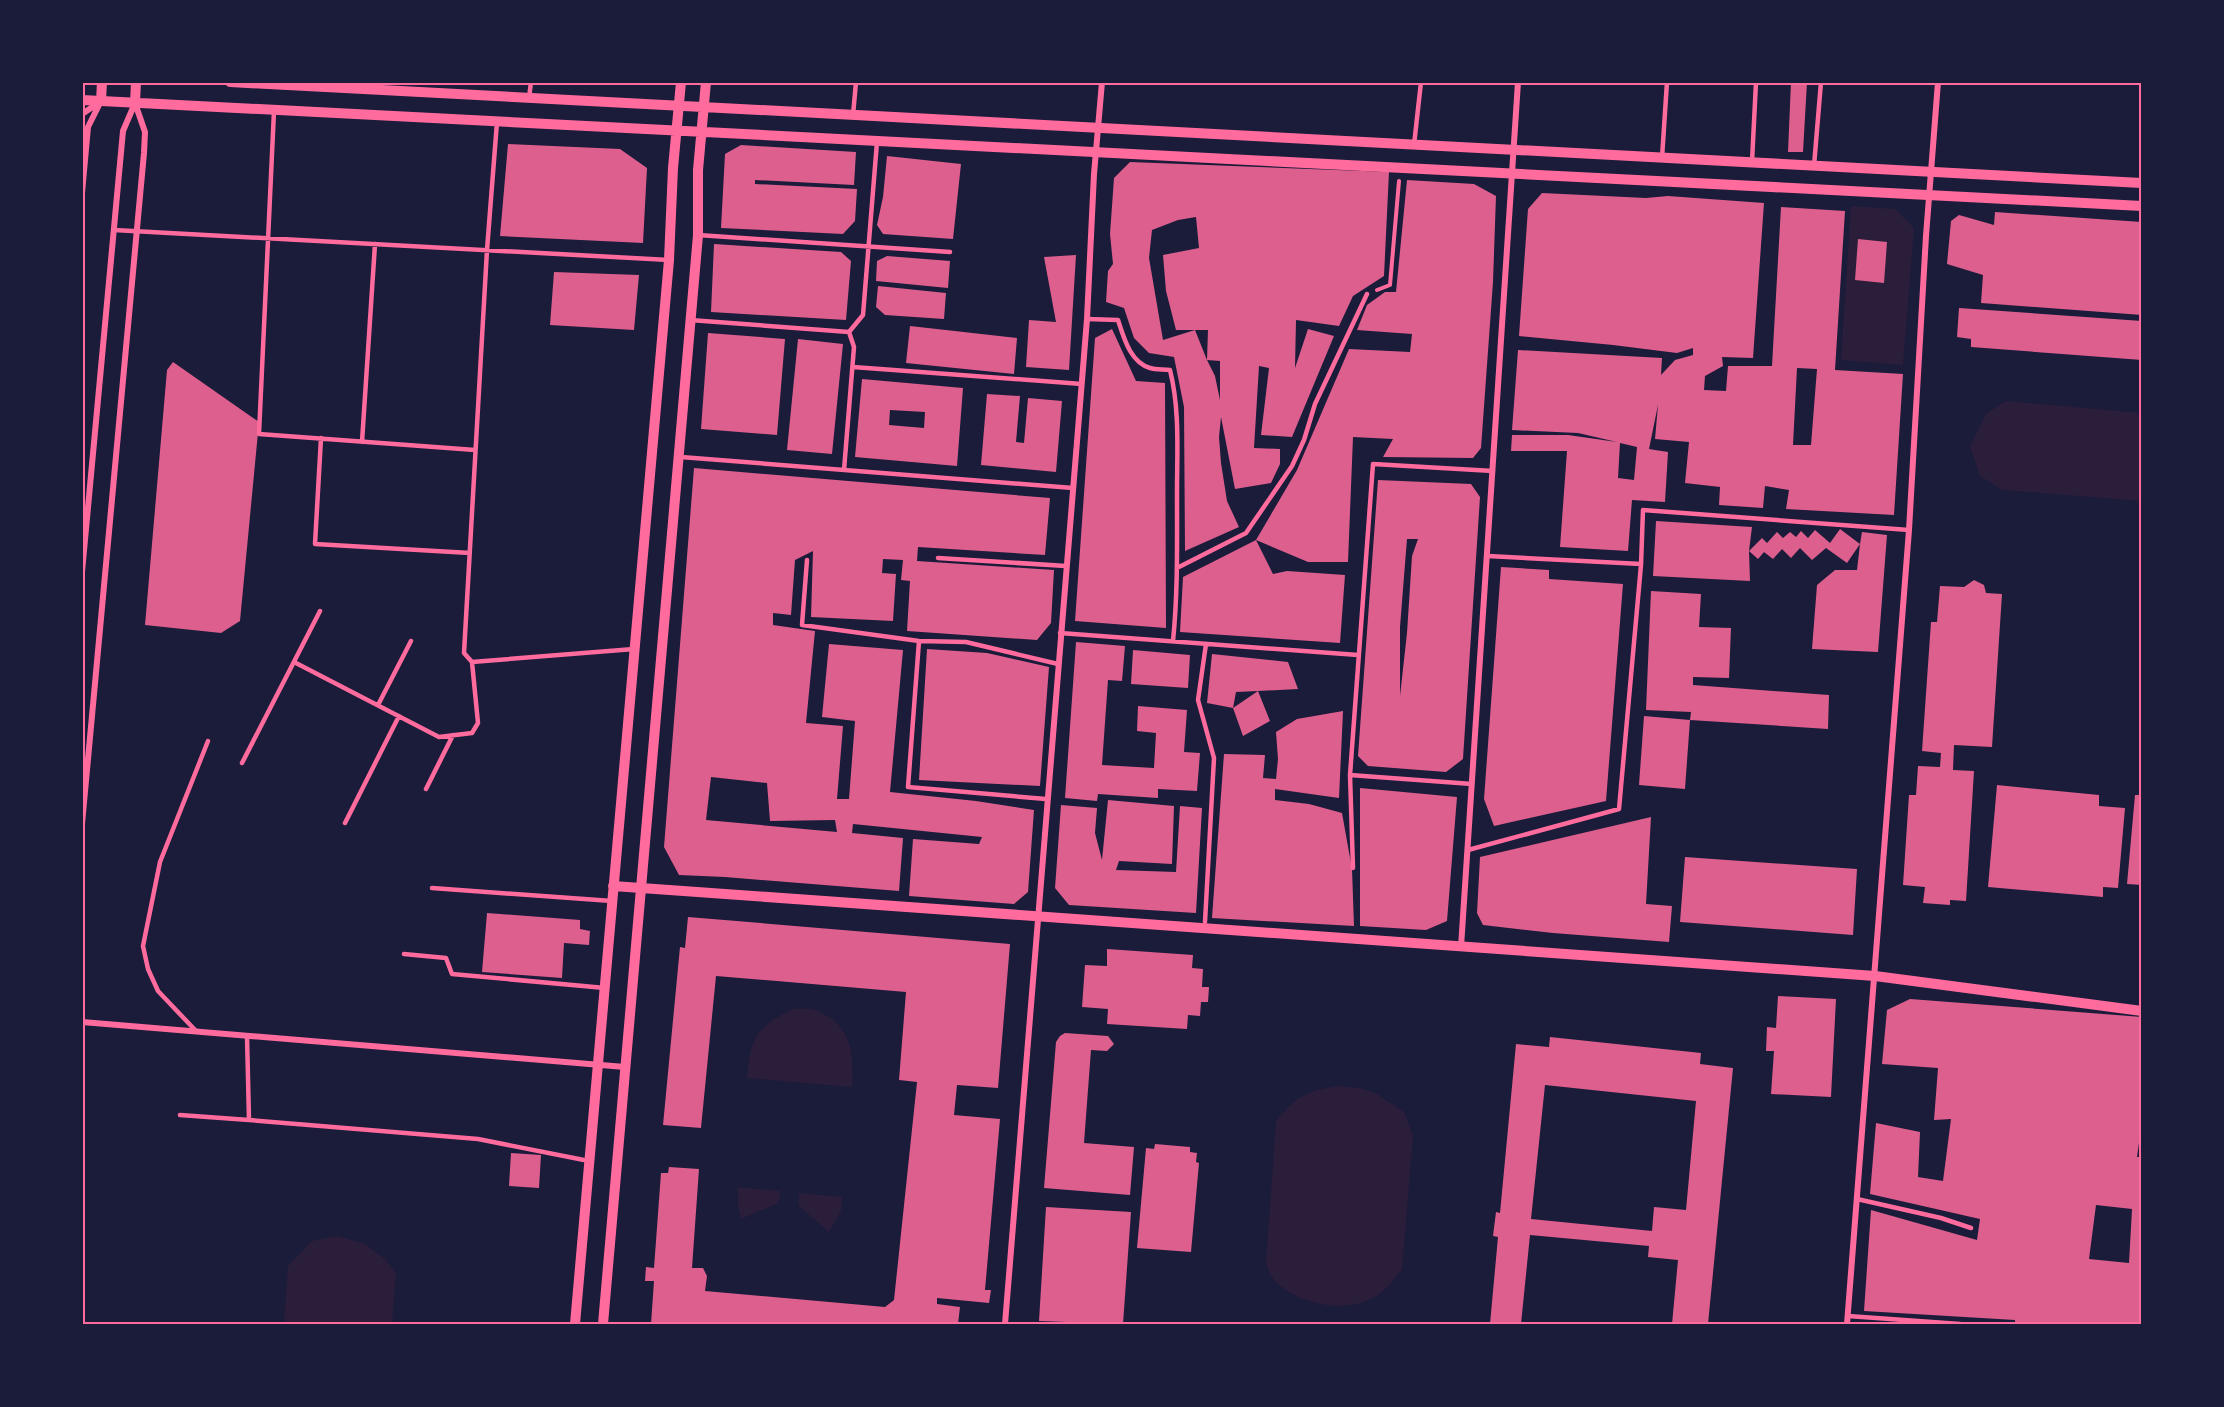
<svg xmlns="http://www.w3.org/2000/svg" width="2224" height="1407" viewBox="0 0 2224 1407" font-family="Montserrat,sans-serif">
	<rect width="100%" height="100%" fill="#1b1b3a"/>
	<path fill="#2a1e3b" d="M1851 206 1895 209 1914 228 1903 365 1841 360Z
		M2006 401 2141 413V501L2002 490 1980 476 1970 446 1986 414Z
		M793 1009C799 1009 806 1008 812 1009 817 1009 821 1013 825 1015 853 1029 854 1060 852 1087L747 1078C751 1037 755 1028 793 1009Z
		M1337 1086 1360 1088 1377 1094 1404 1112 1413 1136 1402 1269C1394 1280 1386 1291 1373 1298 1343 1314 1297 1304 1274 1280 1270 1275 1268 1269 1266 1263L1276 1122C1294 1097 1307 1091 1337 1086Z
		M738 1187 780 1191 779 1203 741 1219 738 1206Z
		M799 1193 842 1197 841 1211 829 1232 798 1205Z
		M337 1236 365 1244 385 1259 396 1274 392 1324H284L288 1266 312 1241Z"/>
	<path fill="#dd5f8e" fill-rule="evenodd" d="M1791 82H1807L1803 152H1788Z
		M508 144 620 149 647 168 643 243 500 236Z
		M741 145 856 152 854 185 755 180V184L857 189 855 221 843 234 721 228 725 154Z
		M887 156 961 164 953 239 883 234 877 225 883 197Z
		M1130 162 1389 172 1384 276 1353 296 1339 326 1296 320 1295 368 1308 329 1334 336 1292 437 1261 435 1269 368 1259 366 1254 448 1280 449V464L1271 483 1235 489 1221 417 1219 437 1221 463 1227 501 1239 527 1185 551 1184 407 1174 357 1149 353 1134 338 1124 308 1106 302 1108 271 1113 264 1110 234 1114 178ZM1196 217 1199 248 1163 255 1166 291 1176 330H1195L1163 340 1149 258 1152 230 1178 220ZM1195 330H1208L1207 360ZM1207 360 1220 361V400L1215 376Z
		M1407 180 1474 184 1496 196 1493 282 1481 448 1473 458 1383 457 1393 439 1353 437 1348 562H1308L1256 540 1297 470 1349 349 1410 352 1412 334 1357 330 1367 305 1385 292H1396Z
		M1542 193 1646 198 1668 196 1764 203 1753 358 1722 357 1723 366 1705 376 1704 390 1726 391 1728 366H1772L1781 207 1845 211 1835 370 1903 374 1894 515 1786 509 1789 490 1765 486 1763 508 1719 505 1720 487 1685 483 1689 442 1655 439 1658 405 1649 449 1668 452 1665 502 1632 500 1628 551 1560 547 1567 451H1511L1512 435H1568L1617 442 1578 433 1512 430 1518 350 1662 358 1661 375 1675 360 1693 355V348L1677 353 1613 345 1519 336 1528 209ZM1797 368 1817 369 1811 445H1793ZM1620 443 1637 447 1634 480 1618 478Z
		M1995 212 2142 222V315L1981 303 1983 275 1947 264 1951 221 1959 215 1994 225Z
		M1858 239 1887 242 1884 283 1855 280Z
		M714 244 841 252 851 261 846 320 711 312Z
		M1076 255 1069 370 1026 367 1029 320 1056 322 1044 257Z
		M887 256 950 261 948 288 876 281 877 261Z
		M554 272 639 275 634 330 550 325Z
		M878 286 946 293 944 319 885 315 876 307Z
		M1959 308 2142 321V360L1971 347V339L1957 337Z
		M910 326 1017 338 1014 374 906 363Z
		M1112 329 1136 381 1165 383 1166 628 1075 621 1095 338Z
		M708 333 785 339 777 435 701 429Z
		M798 339 843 344 832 454 787 450Z
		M173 362 259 422 240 621 221 633 145 625 167 370Z
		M862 379 963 388 957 466 855 457ZM890 410 925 412 924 428 889 425Z
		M987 394 1020 396 1016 442 1024 443 1028 398 1062 401 1056 472 981 465Z
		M694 468 1050 498 1045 555 918 547 917 561 1054 570 1051 623 1037 640 907 631 910 581 901 580 903 560 883 559 882 573 896 574 893 621 811 617 813 551 795 560 791 615 773 613V625L815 631 806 723 843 726 837 799H849L855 721 822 717 829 644 903 650 890 792 976 801 1034 810 1028 892 1014 904 909 896 913 839 979 844 982 837 853 824 852 833 903 838 899 891 725 877 679 875 664 847ZM711 777 767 783 770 821 835 820 837 832 706 820Z
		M1378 480 1471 484 1480 497 1463 759 1446 772 1368 766 1358 756ZM1407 539H1418L1412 556 1407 633 1400 696V627Z
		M1656 521 1752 527 1749 551 1750 581 1653 576Z
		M1840 529 1860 544 1862 532 1887 535 1878 652 1812 649 1817 585 1835 570H1857L1860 544 1847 563 1826 548 1812 560 1800 548 1791 558 1782 549 1773 559 1764 552 1758 559 1749 551 1762 538 1767 543 1777 532 1783 538 1790 532 1796 537 1801 531 1808 538 1815 530 1830 543Z
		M1256 540 1273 574 1287 571 1345 575 1340 643 1180 632 1183 577Z
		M1501 567 1549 570V579L1623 584 1606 801 1494 826 1484 799Z
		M1974 580 1984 585 1986 593 2002 594 1992 747 1954 745 1953 770 1974 771 1966 901 1950 900V905L1923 903 1925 887 1903 885 1909 795H1916L1918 766 1940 767 1941 753 1922 751 1931 622H1937L1940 586 1964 587Z
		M1651 591 1701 594 1699 627 1731 628 1729 678 1693 677V685L1829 695 1828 729 1690 720 1691 712 1646 710Z
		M1076 642 1125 646 1122 681 1108 680 1102 765 1154 768 1156 733 1137 731 1138 706 1187 710 1184 752 1200 753 1197 791 1158 789V798L1098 794 1097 801 1065 798Z
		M927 649 987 653 1049 667 1040 786 919 780Z
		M1133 650 1190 655 1188 688 1131 684Z
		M1212 654 1288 662 1298 689 1258 691 1270 721 1243 736 1233 708 1207 703ZM1258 691 1233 708 1236 692Z
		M1343 711 1339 798 1275 789V800L1309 804 1342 813 1352 869 1354 926 1212 918 1224 754 1265 755 1263 778 1276 779 1278 759 1276 732 1297 719Z
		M1644 716 1690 720 1685 789 1639 785Z
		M1997 785 2099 795V806L2125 808 2118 888 2103 887V897L1988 887Z
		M1360 788 1457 797 1447 921 1426 930 1360 926Z
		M2135 795H2142V885L2127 884Z
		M1108 800 1174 806 1172 864 1119 861 1116 870 1176 872 1180 806 1202 808 1196 913 1069 905 1055 888 1061 805 1097 808 1095 833 1102 860Z
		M1651 817 1646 904 1672 906 1669 942 1553 933 1483 925 1477 913 1480 857Z
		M1685 857 1857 869 1853 935 1680 922Z
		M487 913 580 920V929L590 931 589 945 564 943 562 978 482 972Z
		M688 917 1010 944 998 1088 957 1085 954 1115 1000 1119 985 1290H991L989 1303 937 1298V1304L960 1307 958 1324H651L654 1281H645L646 1267 654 1268 661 1173H668L669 1167 699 1169 692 1268H703L707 1276 705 1291 885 1307 894 1300 917 1082 899 1080 906 992 716 976 701 1128 663 1125 680 947 685 948Z
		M1107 949 1193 955 1192 968 1203 969 1202 987H1209L1208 1002H1201L1200 1016 1188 1015 1187 1029 1107 1024 1108 1009 1082 1007 1085 965 1107 966Z
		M1778 996 1836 999 1831 1097 1771 1094 1774 1051H1766L1767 1027 1776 1028Z
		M1910 999 2142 1017V1121L2137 1157H2142V1324H2015V1320L1864 1311 1871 1210 1977 1240 1980 1219 1870 1194 1876 1123 1920 1132 1918 1177 1943 1181 1951 1119 1934 1120 1938 1068 1882 1064 1887 1010ZM2096 1205 2132 1209 2129 1263 2089 1259Z
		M1065 1033 1108 1036 1114 1044 1107 1051 1091 1050 1084 1143 1134 1147 1130 1195 1044 1188 1056 1042 1060 1036Z
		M1550 1037 1701 1053 1700 1064 1733 1068 1708 1324H1672L1678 1260 1648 1257 1649 1246 1530 1235 1521 1324H1490L1498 1237 1493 1236 1496 1212 1500 1213 1516 1044 1549 1047ZM1545 1085 1696 1101 1686 1210 1654 1207 1652 1231 1531 1219Z
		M1155 1144 1190 1147V1152L1197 1153 1196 1162 1199 1163 1191 1252 1137 1248 1146 1148 1154 1149Z
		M511 1153 541 1155 539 1188 509 1186Z
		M1046 1207 1131 1212 1123 1324 1039 1321Z"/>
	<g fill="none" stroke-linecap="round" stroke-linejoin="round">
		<path stroke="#ff6b9d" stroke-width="4" d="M1377 290 1390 285 1399 181"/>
		<path stroke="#ff6b9d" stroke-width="4.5" d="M529 98 531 82
			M274 111 259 434 475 450
			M853 115 856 82
			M1414 145 1421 82
			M1662 158 1667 82
			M1752 162 1756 82
			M1814 166 1821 82
			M114 230 669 260
			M698 235 950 252
			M1087 319 1118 320C1124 338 1130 362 1150 368 1156 370 1164 369 1170 370 1180 410 1177 452 1177 493 1177 542 1178 592 1173 641
			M690 320 849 332
			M849 332 863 315 877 142
			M853 367 1082 384
			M321 438 315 544 470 553
			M362 442 375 244
			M681 457 1073 488
			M844 470 854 347 849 332
			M1488 556 1641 564
			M938 558 1066 566
			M807 560 802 625 919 641 966 642 1058 664
			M1177 568 1246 533 1292 466 1304 440 1315 404 1367 294
			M1060 633 1358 655
			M919 641 908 787 1046 799
			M294 662 439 737 472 733 478 723 472 662 634 649
			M472 662 464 653 487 250 497 122
			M378 705 411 641
			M242 763 320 611
			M1350 775 1472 784
			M426 789 453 735
			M345 823 399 716
			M1468 850 1619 809 1641 565 1643 510 1909 530
			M1353 868 1350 775 1373 464 1493 471
			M432 888 612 901
			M1205 922 1214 758 1198 700 1206 644
			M404 954 446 958 452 974 605 988
			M196 1031 158 991 148 969 143 946 160 862 208 741
			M247 1036 249 1120 478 1139 589 1161
			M180 1115 249 1120
			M1857 1199 1941 1218 1971 1228
			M1848 1316 1960 1324"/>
		<path stroke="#ff6b9d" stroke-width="6" d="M82 114 100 102
			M82 193 88 127 101 101
			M82 572 123 131 135 103
			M82 824 144 153 145 132 135 103
			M1461 947 1518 82
			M82 1022 625 1067
			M1005 1324 1087 319 1094 174 1102 82
			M1847 1324 1909 530 1926 236 1938 82"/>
		<path stroke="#ff6b9d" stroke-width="10" d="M230 82 2142 183
			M82 100 2142 206
			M101 101 102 82
			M135 103 136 82
			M613 886 1875 976 2142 1011
			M575 1324 669 260 673 168 681 82
			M603 1324 698 235V170L706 82"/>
	</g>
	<rect width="2224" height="1407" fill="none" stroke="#1b1b3a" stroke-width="168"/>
	<rect x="84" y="84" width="2056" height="1239" fill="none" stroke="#ff6b9d" stroke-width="2"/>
</svg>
